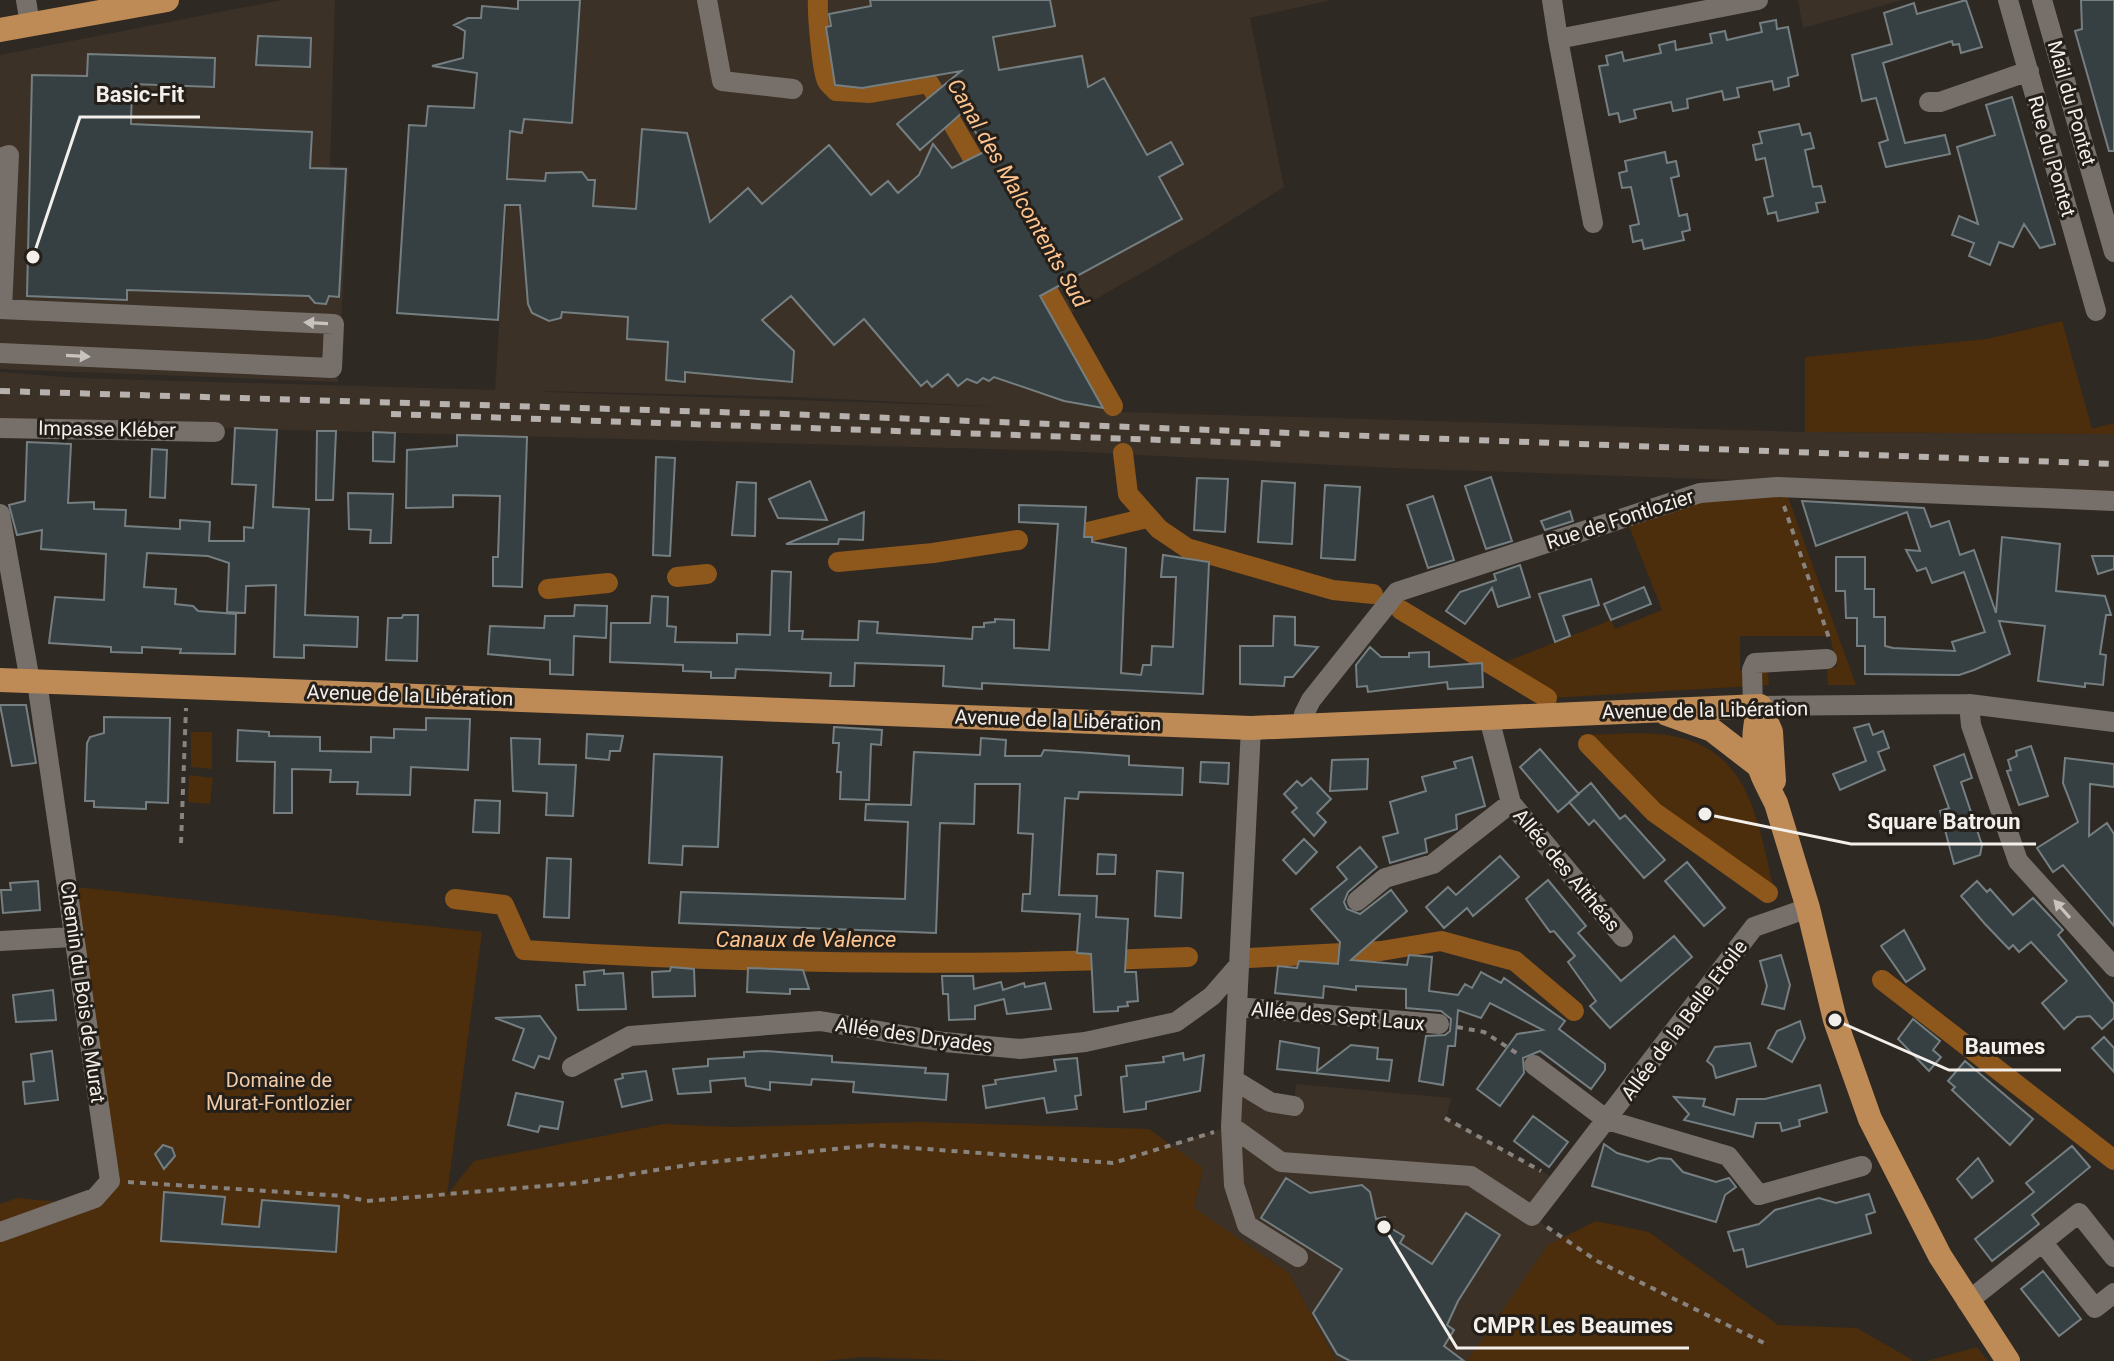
<svg xmlns="http://www.w3.org/2000/svg" width="2114" height="1361" viewBox="0 0 2114 1361" font-family="Roboto,sans-serif">
	<rect width="100%" height="100%" fill="#2f2924"/>
	<path fill="#3c3127" fill-rule="evenodd" d="M282 0H335L330 166 349 167 338 382 0 369V55Z
		M520 0H1331L1250 18 1284 187 1203 238 1066 316 1074 337 1113 387 1122 412 1805 432 2114 434V493L1394 468 1063 451 0 422V372L75 378 495 390ZM545 391 797 397 1005 407 546 392Z
		M1798 0H1902L1803 28Z
		M1234 1080 1294 1105 1296 1084 1451 1098 1446 1118 1559 1181 1532 1216 1562 1238 1548 1245 1467 1361H1336L1289 1273 1194 1208 1203 1168 1170 1145 1231 1126Z"/>
	<path fill="#4c2d0c" d="M2062 321 2092 429 2114 423V434L1805 432V357L1987 339Z
		M1740 496 1788 497 1856 685H1828L1827 668 1837 667 1830 636H1740V670L1768 671 1769 685 1551 698 1503 663 1611 620 1615 629 1662 610 1627 521 1683 503Z
		M191 732H212V769L191 767Z
		M1639 733C1750 734 1755 810 1776 899L1654 812 1580 735Z
		M189 775 213 778 210 804 188 802Z
		M68 886 482 932 447 1195 474 1161 664 1124 732 1127 920 1122 1149 1129 1203 1168 1194 1208 1289 1273 1336 1361H976L863 1357 823 1361H0V1204L17 1198 69 1203 110 1181Z
		M1596 1221 1649 1232 1778 1325 1857 1328 1914 1361H1467L1548 1245Z
		M1977 1347 1988 1361H1927Z"/>
	<g fill="none" stroke-linecap="round" stroke-linejoin="round">
		<path stroke="#8e571b" stroke-width="20" d="M818 0C817 11 822 73 827 81 829 85 833 87 836 91L870 93 929 83 985 179
			M1036 270 1113 406
			M1123 453 1128 494 1159 529 1187 548 1333 590 1373 594
			M1088 532 1147 518
			M838 562 933 553 1018 540
			M677 577 707 574
			M548 589 608 583
			M1401 610 1547 698
			M1588 744 1654 812 1768 893
			M455 899 504 905 524 950C745 964 966 967 1188 957
			M1249 958 1381 951 1441 941 1515 961 1574 1011
			M1882 980 2114 1160"/>
	</g>
	<path fill="#363f41" stroke="#757f81" stroke-width="2" d="M518 0H580L572 123 524 119 522 133 510 131 507 179 545 181 546 173 582 172 588 180H595L593 206 636 209 642 129 687 133 710 222 748 188 762 204 829 145 871 195 888 181 898 193 919 175 933 144 952 168 986 151 964 111 920 150 897 124 961 71 862 88 835 85 826 27 831 26 829 14 871 6 870 0H1050L1055 26 993 37 999 70 1082 56 1088 87 1104 78 1147 155 1171 142 1183 164 1159 177 1182 219 1040 296 1103 408 1064 401 994 377 989 381 983 378 977 383 967 379 958 386 948 374 932 387 927 381 921 386 864 319 834 345 791 296 762 320 794 351 792 382 685 372V382L666 380 668 342 627 339 628 317 562 312 561 318 549 321 532 313 528 304 520 205H505L498 320 397 313 409 125 426 126 428 106 474 108 477 73 432 66 463 58 465 31 454 25 468 18H481L482 6 518 9Z
		M1966 0 1982 47 1961 53 1959 44 1953 45 1952 41 1883 63 1905 143 1945 135 1950 154 1886 167 1879 143 1888 140 1876 98 1862 101 1852 55 1892 44 1884 13 1914 3 1917 14Z
		M2081 0H2114V151H2109L2075 31 2082 29Z
		M1776 20 1777 29 1788 27 1798 75 1788 78 1789 86 1774 90 1772 81 1737 88 1739 97 1724 100 1722 91 1687 99 1688 108 1673 111 1671 102 1634 110 1636 118 1620 122 1618 113 1609 115 1599 66 1608 65 1606 56 1622 52 1624 61 1661 53 1659 45 1675 41 1676 50 1712 43 1710 34 1725 31 1727 40 1762 32 1760 23Z
		M258 36 311 38 310 67 256 65Z
		M88 54 215 58 214 87 132 84 131 124 312 132 310 168 346 169 339 297 329 296 326 304 315 303 309 296 127 290V300L27 296 32 75 87 76Z
		M2012 97 2055 244 2040 248 2024 224 2013 247 1999 242 1990 265 1969 256 1974 243 1952 235 1959 216 1978 224 1957 147 1995 135 1986 105Z
		M1799 124 1802 135 1810 133 1814 148 1805 150 1813 187 1821 186 1825 202 1816 203 1818 212 1778 221 1776 212 1768 214 1764 198 1773 196 1765 158 1756 160 1753 145 1762 143 1759 132Z
		M1665 152 1667 163 1676 161 1679 176 1671 178 1679 216 1687 214 1690 230 1682 232 1684 240 1644 249 1642 240 1633 242 1630 226 1639 224 1631 187 1622 188 1619 173 1627 171 1625 161Z
		M235 428 277 430 273 507 309 509 305 615 358 617 357 647 304 645V658L274 657 276 585 246 586 245 613 227 612 229 563 208 556 147 553 144 587 176 589 175 604 193 606 198 611 236 614 235 654 180 653 181 649 142 647V653L111 652V647L49 643 55 597 104 600 106 554 41 549 42 530 17 535 9 505 25 501 27 442 71 444 68 503 94 502V509L126 510 125 526 180 529V520L210 522 209 541H244V527L253 528 256 485 232 484Z
		M317 431H336L333 500H316Z
		M373 432 395 433 394 462 373 461Z
		M457 435 527 437 522 587 493 586V557H498L500 496 453 495V507L406 508 407 450 457 446Z
		M152 449 167 450 165 498 150 497Z
		M656 457 675 458 670 556 653 555Z
		M1491 477 1512 541 1486 549 1465 486Z
		M1197 478 1228 479 1225 532 1194 530Z
		M810 481 827 520 778 518 769 499Z
		M1262 481 1295 483 1292 544 1258 542Z
		M737 482 756 483 755 536 732 535Z
		M1325 485 1360 487 1355 560 1321 558Z
		M348 493 393 494 391 543H370L371 530 349 529Z
		M1433 496 1454 560 1428 568 1407 505Z
		M1802 501 1924 508 1931 527 1949 521 1960 555 1974 550 1996 613 2002 537 2060 544 2056 591 2105 596 2111 615H2106L2100 654 2106 655 2103 685 2085 683V687L2038 681 2045 626 1999 621 2010 654 1974 670 1959 675 1865 674V646H1857V618H1846L1845 591H1836V557H1865V589H1874V617H1885V646L1893 648 1955 651 1952 642 1985 632 1964 572 1932 583 1926 568 1917 571 1906 550 1920 551 1907 512 1816 546Z
		M1019 505 1086 507 1084 537H1092V542L1126 548 1121 673 1141 675 1143 665H1151L1152 646 1173 647 1176 577H1161L1163 555 1209 562 1203 694 982 683V689L943 686 944 666 855 663 854 686H830L831 673 736 669 735 678H711V672L683 671V665L610 662 611 623H650L652 596 668 597 667 626 676 627 675 642 737 643V634L770 635 772 571 791 572 789 631H803L802 639 858 640 859 621 878 622 877 633 972 639 973 627H984V623L995 622V619L1014 620V648L1049 650 1058 524 1019 522Z
		M1570 511 1573 521 1545 530 1541 521Z
		M864 512 863 540 839 539 838 544H786Z
		M2092 556H2114V569L2098 574Z
		M1520 565 1530 597 1498 607 1492 588 1465 624 1446 611 1460 592 1496 580 1494 574Z
		M1591 579 1599 605 1563 616 1570 636 1555 642 1539 594Z
		M1644 587 1651 604 1611 620 1604 604Z
		M575 605 607 606 606 638 574 636 573 675 550 674V660L488 654 490 626 544 628 545 616H574Z
		M403 615H418L417 661 386 660 388 618H402Z
		M1274 616 1295 617V645L1318 647 1293 677H1285L1284 686 1240 684V646H1273Z
		M1370 647 1381 657H1409V653L1429 652V667L1482 663 1483 687 1448 689 1447 682 1368 692 1367 686 1357 687 1356 665Z
		M0 705H26L36 763 12 766Z
		M104 717 170 718 168 803 146 802V809L94 807V801H85L87 743 90 737 104 733Z
		M426 718 470 719 468 770 411 767 410 795 357 794 358 782H330L331 770 292 769V813H274L275 762 237 761 238 730 269 732V736L320 737V751L371 752V737L394 738V729L426 730Z
		M1869 724 1873 735 1883 731 1889 748 1878 752 1885 770 1840 790 1833 774 1866 761 1854 728Z
		M834 727 882 730 881 745 871 744 869 800 840 799 841 772H837L839 743H833Z
		M587 734 623 736 620 751H610L609 760 586 758Z
		M511 738 540 739 539 764 576 765 573 816 546 815 547 793 513 791Z
		M981 738 1006 740 1005 756H1041L1044 750 1091 753 1129 756V765L1183 768 1182 795 1079 792 1078 799 1065 798 1059 895 1097 896 1096 917 1128 919 1125 972H1136L1138 1001 1127 1002 1128 1006 1118 1007V1011L1094 1012 1091 954 1077 953 1080 914 1022 911 1023 894H1030L1033 834 1018 833 1020 784H975L974 824 940 823 936 933 679 923 681 892 905 899 908 822 865 820 866 804 911 805 914 752 980 755Z
		M2031 746 2048 796 2019 805 2007 771 2011 770 2008 760 2017 756 2016 751Z
		M1540 749 1579 794 1558 812 1520 767Z
		M654 754 722 757 718 847 683 846 682 865 649 863Z
		M1964 754 1972 778 1961 782 1982 845 1980 855 1954 864 1940 811 1949 808 1934 766Z
		M1472 757 1485 806 1456 815 1457 829 1425 839 1427 852 1390 863 1383 837 1398 833 1390 802 1426 791 1422 777 1456 768 1454 762Z
		M2065 758 2114 764V787L2090 784 2089 836 2107 823 2114 834V926L2063 865 2053 872 2037 848 2078 822 2063 783Z
		M1368 759 1367 789 1330 791 1332 760Z
		M1201 762 1229 763 1228 784 1200 782Z
		M1311 778 1331 799 1317 813 1326 822 1314 836 1292 812 1297 808 1284 794 1297 781 1302 786Z
		M1591 783 1620 819 1625 815 1665 860 1644 878 1594 820 1589 825 1569 802Z
		M475 800 500 801 499 833 473 832Z
		M1304 839 1317 852 1296 874 1283 860Z
		M1360 847 1377 867 1348 892 1344 902 1347 909 1360 914 1391 890 1407 911 1351 960 1407 965 1409 955 1432 957 1429 991 1458 995 1465 984 1472 988 1481 972 1501 983 1504 978 1565 1021 1559 1029 1605 1064V1070L1591 1089 1540 1051 1523 1058 1524 1073 1500 1106 1477 1089 1517 1034 1543 1030 1490 1003 1481 1018 1458 1010 1455 1046H1448L1443 1085 1419 1081 1426 1036 1445 1035 1450 1031 1451 1019 1441 1011 1406 1008V989L1356 986V990L1324 986 1323 998 1275 993 1278 966 1297 968 1299 961 1338 964 1340 942 1311 909 1347 879 1337 867Z
		M1098 854 1116 855 1115 874H1097Z
		M1500 856 1519 877 1473 916 1467 908 1444 928 1426 907 1448 887 1456 895Z
		M547 858 571 859 569 918 544 917Z
		M1687 862 1725 908 1704 926 1665 881Z
		M1157 871 1183 873 1181 918 1155 916Z
		M1548 880 1586 926 1578 933 1621 981 1674 936 1692 957 1610 1028 1590 1006 1596 1001 1568 962 1575 956 1554 931 1550 932 1526 899Z
		M38 881 40 910 3 913 1 890H11L10 883Z
		M1977 881 1987 892 1990 889 2013 915 2033 898 2063 930 2058 935 2114 1004V1018L2102 1029 2090 1016 2077 1017 2064 1029 2042 1003 2067 981 2031 942 2019 952 2013 945 2009 949 1985 924 1961 896Z
		M1904 930 1925 969 1906 982 1881 946Z
		M1781 955 1790 985 1784 1009 1762 1004 1767 986 1760 961Z
		M671 967 694 969 695 996 653 997 652 972 670 971Z
		M748 968 803 970 809 989H790V994L747 992Z
		M604 970V974L623 973 626 1009 578 1010 576 985H585L584 972Z
		M942 976H973L974 989 1001 982 1003 990 1024 983 1025 987 1045 983 1051 1009 1007 1014 1004 999 975 1006V1019L949 1020 948 994H943Z
		M53 990 56 1020 16 1022 13 995Z
		M540 1016 556 1038 549 1059 539 1056 534 1068 513 1060 524 1029 495 1018Z
		M1913 1019 1940 1041 1933 1050 1941 1057 1929 1071 1898 1039Z
		M1800 1021 1805 1038 1792 1062 1768 1048 1777 1031Z
		M2104 1037 2114 1048V1072L2092 1048Z
		M1280 1041 1319 1048 1317 1071 1351 1045 1378 1048 1377 1059 1392 1060 1389 1081 1277 1069Z
		M1750 1043 1756 1066 1716 1078 1713 1066 1707 1061 1715 1047Z
		M52 1051 58 1100 25 1104 23 1082 34 1081 31 1054Z
		M766 1051 832 1056V1062L926 1068 925 1073 948 1074 946 1100 853 1092 854 1082 812 1079 811 1085 770 1082V1090L746 1086 745 1078 710 1081 711 1092 678 1094 673 1069 708 1066V1059L744 1057V1052Z
		M1183 1053 1184 1060 1204 1055 1200 1091 1146 1102V1109L1124 1112 1121 1077 1127 1076 1126 1066 1164 1062 1163 1057Z
		M1077 1058 1081 1095 1075 1096 1077 1109 1047 1113 1044 1098 986 1108 983 1086 996 1084 995 1080 1056 1071 1054 1060Z
		M1965 1061 2033 1119 2010 1145 1952 1090 1955 1087 1948 1081Z
		M646 1071 652 1100 622 1107 615 1080 623 1078 622 1074Z
		M1820 1085 1827 1112 1799 1120 1800 1126 1782 1131 1780 1123H1756L1753 1137 1684 1120 1689 1114 1674 1097 1705 1099 1703 1106 1734 1115 1737 1099H1765Z
		M516 1093 563 1102 558 1129 540 1126 538 1132 508 1125Z
		M1533 1116 1568 1142 1549 1167 1514 1141Z
		M1604 1144 1617 1153 1648 1162 1659 1158 1671 1159 1683 1172 1716 1182 1729 1178 1736 1187 1725 1195 1716 1222 1592 1186Z
		M163 1145 172 1148 175 1156 164 1169 155 1154Z
		M2072 1146 2090 1167 2032 1215 2039 1224 1992 1261 1975 1239 2034 1192 2026 1183Z
		M1978 1158 1993 1181 1972 1198 1957 1179Z
		M1286 1178 1310 1193 1362 1185 1370 1192 1376 1219 1385 1217 1387 1226 1404 1236 1400 1243 1432 1264 1466 1213 1500 1235 1458 1301 1447 1325 1454 1330 1444 1346 1464 1361H1350L1337 1354 1313 1313 1342 1269 1261 1218Z
		M164 1192 225 1197 222 1224 259 1227 262 1200 339 1206 336 1252 161 1241Z
		M1869 1194 1875 1212 1866 1215 1871 1233 1747 1267 1743 1249 1734 1251 1728 1232 1759 1224 1775 1210 1819 1198 1836 1203Z
		M2043 1271 2081 1319 2059 1336 2021 1289Z"/>
	<g fill="none" stroke-linecap="round" stroke-linejoin="round">
		<path stroke="#88837e" stroke-width="4" stroke-dasharray="6 6" stroke-linecap="butt" d="M1784 506 1830 641
			M181 843 186 708
			M1457 1027 1484 1032 1521 1056
			M1445 1118 1541 1171
			M128 1182 344 1196 367 1201 578 1183 693 1164 873 1145 1113 1163 1214 1132
			M1547 1227 1597 1261 1768 1345"/>
		<path stroke="#77706a" stroke-width="20" d="M26 0 30 24
			M707 0 722 81 793 89
			M1552 0 1558 39
			M2008 0 2096 311
			M2042 0 2114 252
			M1929 102H1940L2029 71
			M0 158 9 155 2 309
			M1593 223 1558 39 1758 0
			M0 309 334 324 332 368 0 353
			M0 428 215 432
			M0 514 30 681
			M1969 704 1971 725 2018 861 2114 967
			M1760 706 1969 704 2114 722
			M1753 707 1752 670 1755 663 1827 659
			M1489 718 1511 803 1623 937
			M1303 727 1304 714 1311 700 1397 592 1700 493 1777 487 2114 501
			M1251 728 1231 1126 1234 1185 1247 1225 1298 1257
			M1357 901 1385 878 1433 864 1511 803
			M0 941 73 937
			M1237 1007 1439 1024
			M1534 1065 1607 1120 1728 1156 1759 1195 1862 1166
			M572 1067 630 1036 820 1021 944 1042 1020 1049 1085 1042 1176 1022 1212 996 1239 965
			M1234 1080 1270 1102 1294 1106
			M1231 1126 1281 1162 1471 1176 1532 1216 1754 927 1808 908
			M0 1232 95 1198 110 1181 37 682
			M2043 1243 2095 1308 2114 1293
			M1967 1302 2079 1213 2114 1257"/>
		<path stroke="#be8b57" stroke-width="24" d="M0 30 167 0
			M0 680 1251 728 1760 706
			M1760 706C1747 748 1757 766 1776 803L1808 908 1835 1020 1870 1119 1940 1256 2008 1361
			M1760 706 1771 732 1774 781
			M1667 714 1712 730 1756 764"/>
		<path stroke="#b6b1ad" stroke-width="6" stroke-dasharray="10 10" stroke-linecap="butt" d="M0 391 784 414 2114 464
			M391 414 1283 444"/>
	</g>
	<defs><path id="oneway-solid" d="M-6-.8H1V-3.2L6.5 0L1 3.2V.8H-6Z" transform="scale(2)"/></defs>
	<g fill="#c8c3be">
		<use href="#oneway-solid" transform="translate(316 323) rotate(-177)"/>
		<use href="#oneway-solid" transform="translate(78 356) rotate(3)"/>
		<use href="#oneway-solid" transform="translate(2062 909) rotate(-132)"/>
	</g>
	<g text-anchor="middle" dominant-baseline="central" stroke-width="6" stroke-linejoin="round" paint-order="stroke">
		<g font-size="20" fill="#f3efeb" stroke="#251f1a">
			<text transform="translate(2072 103) rotate(74)">Mail du Pontet</text>
			<text transform="translate(2052 156) rotate(74)">Rue du Pontet</text>
			<text transform="translate(107 429) rotate(1)">Impasse Kléber</text>
			<text transform="translate(1620 519) rotate(-18)">Rue de Fontlozier</text>
			<text transform="translate(410 695) rotate(2)">Avenue de la Libération</text>
			<text transform="translate(1705 710) rotate(-1)">Avenue de la Libération</text>
			<text transform="translate(1058 720) rotate(2)">Avenue de la Libération</text>
			<text transform="translate(1567 870) rotate(50)">Allée des Althéas</text>
			<text transform="translate(83 992) rotate(82)">Chemin du Bois de Murat</text>
			<text transform="translate(1338 1016) rotate(5)">Allée des Sept Laux</text>
			<text transform="translate(1684 1020) rotate(-53)">Allée de la Belle Etoile</text>
			<text transform="translate(914 1035) rotate(8)">Allée des Dryades</text>
		</g>
		<g font-size="20" fill="#f1cba8" stroke="#251f1a">
			<text x="279" y="1080">Domaine de<tspan x="279" dy="23">Murat-Fontlozier</tspan></text>
		</g>
		<g font-size="22" font-style="italic" fill="#fdc490" stroke="#251f1a">
			<text transform="translate(1018 193) rotate(60)">Canal des Malcontents Sud</text>
			<text x="806" y="939">Canaux de Valence</text>
		</g>
	</g>
	<path fill="none" stroke="#f3efeb" stroke-width="3" d="M33 257L80 117H200M1705 814L1851 844H2036M1835 1020L1949 1070H2061M1384 1227L1457 1348H1689"/>
	<g fill="#f3efeb" stroke="#251f1a" stroke-width="3">
		<circle cx="33" cy="257" r="8"/>
		<circle cx="1705" cy="814" r="8"/>
		<circle cx="1835" cy="1020" r="8"/>
		<circle cx="1384" cy="1227" r="8"/>
	</g>
	<g font-size="22" text-anchor="middle" font-weight="bold" fill="#f3efeb" stroke="#251f1a" stroke-width="6" stroke-linejoin="round" paint-order="stroke">
		<text x="140" y="102">Basic-Fit</text>
		<text x="1944" y="829">Square Batroun</text>
		<text x="2005" y="1054">Baumes</text>
		<text x="1573" y="1333">CMPR Les Beaumes</text>
	</g>
</svg>
